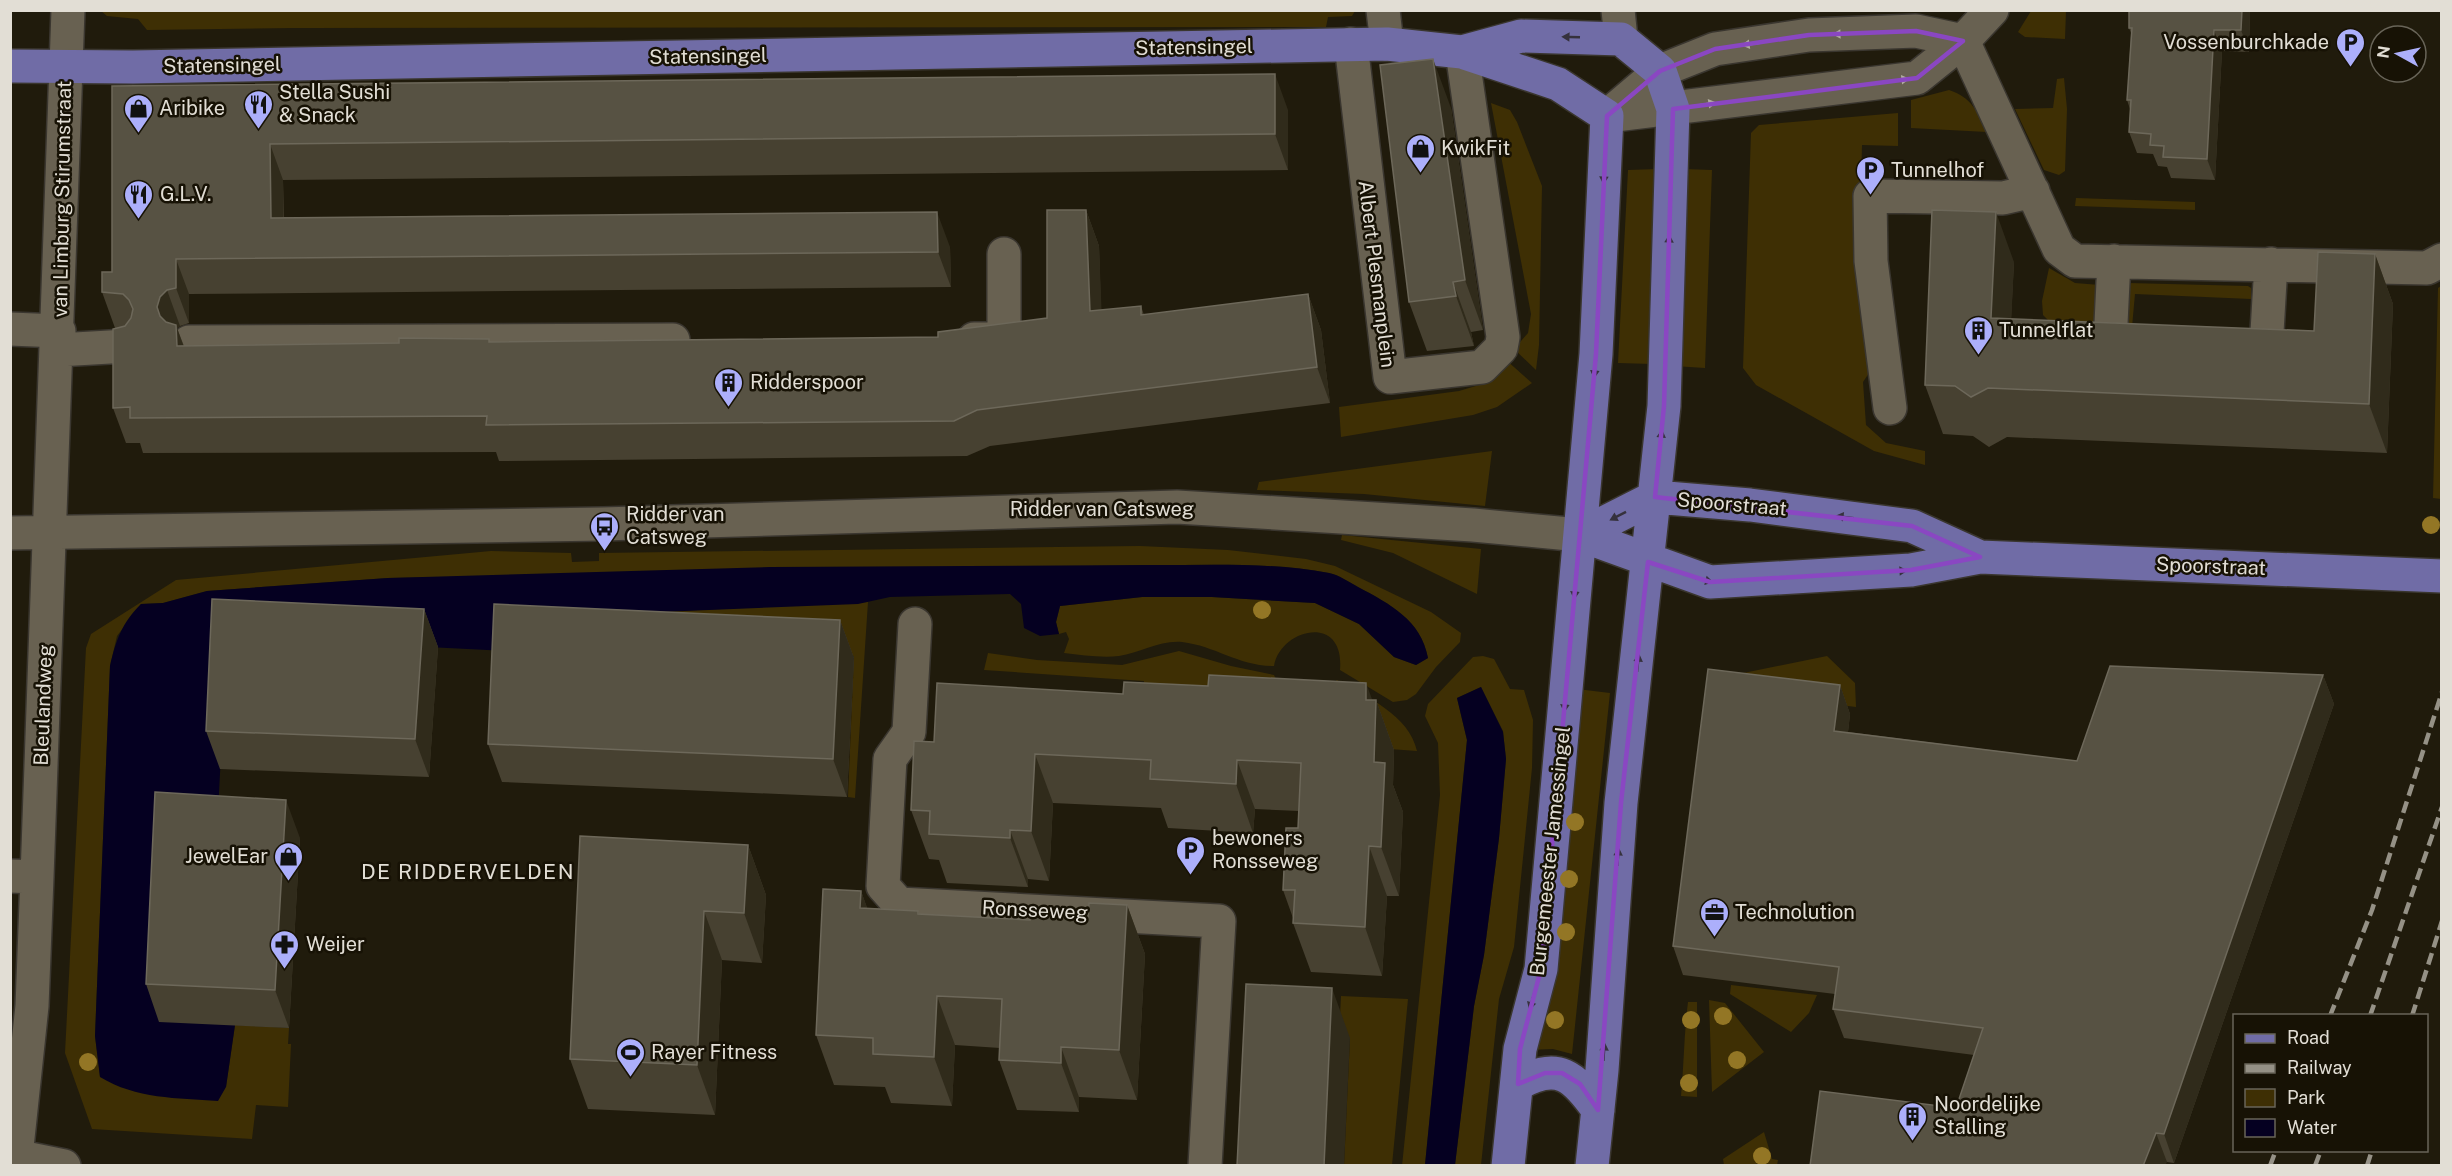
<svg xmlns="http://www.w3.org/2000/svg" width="2452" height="1176" viewBox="0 0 2452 1176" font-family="'Public Sans',sans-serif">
	<rect width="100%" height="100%" fill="#201b0c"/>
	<path fill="#3e2f04" d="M101 11H1355L1352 16 1328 17 1326 27 293 28 147 30 138 19 107 16Z
		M2031 11H2066L2065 39 2025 37 2018 32Z
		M2064 78 2067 109 2065 171 2059 175 2044 170 2015 109 2053 108 2057 79Z
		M1949 90C1971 97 1978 112 1987 132L1911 128V100Z
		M1491 103 1510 110 1517 122 1542 186 1539 345 1536 370 1514 349 1528 333 1531 314Z
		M1898 113V146L1862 145 1859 264 1875 364 1863 382 1866 425 1886 443 1925 451V465L1874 451 1756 385 1743 368 1751 133 1759 125Z
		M1659 169 1652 364 1618 363 1628 170Z
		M1683 169 1712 170 1705 368 1674 366Z
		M2076 198 2195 202V210L2075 206Z
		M2049 268 2075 283 2100 285 2099 327 2051 323 2043 315 2042 301Z
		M2128 283 2248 286 2251 288V299L2135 294 2132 327 2125 326Z
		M2441 286V499L2433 498 2438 288Z
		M1505 359 1532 383 1497 407 1473 415 1341 437 1339 407 1459 391 1479 385Z
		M1492 451 1485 506 1364 494 1257 490 1259 482Z
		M1342 535 1481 549 1477 594 1393 553 1341 540Z
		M1140 546 1228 550 1306 559 1335 566 1431 612 1461 633 1460 642 1436 667 1416 694 1407 700 1393 702 1340 670C1345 612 1280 629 1274 666 1238 666 1216 646 1182 642 1160 640 1140 653 1119 656 1101 658 1082 655 1064 653L1069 639 1066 632 1059 634 1056 622 1060 606 1142 597H1212L1315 603 1359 624 1394 657 1416 665 1428 658C1421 620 1389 604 1358 587 1349 582 1339 575 1329 573 1271 562 1210 565 1151 565L388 578 207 591 163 603 141 604 117 636 110 666 95 1036 100 1077 226 1087 235 1025 289 1028 288 1044H291L288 1107 256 1105 252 1139 92 1129 65 1053 86 648 91 634 176 580 491 551 571 553 572 562 599 561V553Z
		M868 602 855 798 848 797 854 656 508 640 635 613Z
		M1179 651 1231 666 1274 675 1280 688 1325 690 1337 680C1367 697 1409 715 1417 751L1141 731 1144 681 984 670 988 653 1037 660 1122 665Z
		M1483 656 1494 659 1510 689 1524 690 1533 720 1532 768 1514 947 1499 999 1481 1165H1455L1474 1006 1484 955 1499 838 1506 759 1503 731 1481 687 1457 698 1467 740 1425 1165 1402 1166 1440 795 1438 743 1425 716 1428 704 1473 657Z
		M1827 656 1855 683 1856 707 1718 690 1719 678Z
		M1577 689 1610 693 1572 1054 1553 1049 1527 1050Z
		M1731 985 1817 995 1809 1013 1791 1032 1730 994Z
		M1341 996 1408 999 1392 1165H1344L1350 1038 1339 1036Z
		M1709 1000 1725 1003 1764 1052 1712 1092Z
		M1688 1002H1697V1097L1681 1096C1684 1064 1684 1033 1688 1002Z
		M1764 1132 1772 1159 1778 1160 1777 1165H1724L1723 1159Z"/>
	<path fill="#050021" d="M1151 565C1210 565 1271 562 1329 573 1339 575 1349 582 1358 587 1390 604 1421 620 1428 658L1416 665 1394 657 1359 624 1315 603 1212 597H1142L1060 606 1056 622 1059 634 1040 636 1024 628 1021 604 1010 594 890 597 858 604 635 613 507 651 227 637 217 832 159 1021 235 1025 226 1087 218 1101C177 1098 136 1099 100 1077L95 1036 110 666C116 640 122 623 141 604L163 603 207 591 388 578 770 567Z
		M1481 687 1503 732 1506 759 1499 838 1484 955 1474 1006 1455 1165H1425L1467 740 1457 698Z"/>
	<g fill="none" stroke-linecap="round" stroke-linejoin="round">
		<defs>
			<path id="minor" d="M1383 10 1387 44
				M1618 10 1621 39
				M1963 41 2059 249 2075 261 2427 268 2442 260
				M1351 44 1390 377 1482 367 1501 348 1503 337 1462 52
				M1607 116 1917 78 1963 41 1992 10
				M1607 116 1660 71 1715 49 1809 35 1916 31 1963 41
				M2114 261 2110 344H2133
				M10 329 59 331
				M974 339H1004V254
				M189 342 673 340
				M2241 348 2266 349 2271 264
				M58 350 127 346
				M1890 408 1871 261 1870 196 2003 198 2033 191
				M10 533 602 524 1177 507 1473 525 1580 535
				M915 624 909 732 890 759 883 886 899 904 1219 921 1205 1166
				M10 876 37 877
				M15 1156 64 1166
				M15 1166 32 1006 37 877 68 10"/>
			<path id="major" d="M1462 52 1521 36 1621 39 1660 71 1673 109 1664 406 1621 803 1602 1070 1592 1166
				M10 66 133 67 1387 44 1462 52 1558 84 1607 116 1596 354 1541 969 1520 1049 1508 1166
				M1655 497 1750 505 1912 526 1980 557
				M1580 535 1710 582 1911 570 1980 557 2442 576
				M1580 535 1655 497
				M1518 1084C1558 1061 1574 1076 1598 1110"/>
		</defs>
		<use href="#minor" stroke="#3a362f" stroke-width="36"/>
		<use href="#major" stroke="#3a362f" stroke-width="36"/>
		<use href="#minor" stroke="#686151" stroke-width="33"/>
		<use href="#major" stroke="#706ca6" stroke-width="33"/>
		<path stroke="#959186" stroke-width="4.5" stroke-dasharray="12 6" stroke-linecap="butt" d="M2330 1016 2372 910 2442 692
			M2370 1016 2442 807
			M2412 1016 2442 921
			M2270 1166 2276 1150
			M2315 1166 2321 1150
			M2367 1166 2372 1150"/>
	</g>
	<g fill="#937625">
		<circle cx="2431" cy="525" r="9"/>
		<circle cx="1262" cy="610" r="9"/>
		<circle cx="1575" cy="822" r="9"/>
		<circle cx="1569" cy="879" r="9"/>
		<circle cx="1566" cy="932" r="9"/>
		<circle cx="1723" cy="1016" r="9"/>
		<circle cx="1555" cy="1020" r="9"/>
		<circle cx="1691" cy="1020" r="9"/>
		<circle cx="1737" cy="1060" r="9"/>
		<circle cx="88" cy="1062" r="9"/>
		<circle cx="1689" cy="1083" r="9"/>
		<circle cx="1762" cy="1156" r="9"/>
	</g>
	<path fill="#474131" d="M2129 10H2249L2250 14 2249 52 2222 51 2215 180 2171 178 2167 167 2158 166 2153 154 2137 153 2129 132 2130 109 2127 100 2131 33 2129 28Z
		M112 86 1288 110V170L283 180 284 217 950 247 951 287 189 294V323L180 326 177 328 184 346 938 337 1047 318 1086 210 1099 246 1101 310 1141 306 1144 315 1308 294 1321 330 1330 403 990 446 967 456 499 461 496 452 143 453 140 443H126L113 408 116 328H115L102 292 112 272Z
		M1451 108 1483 330 1471 332 1474 346 1427 351 1409 302Z
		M2375 254 2393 304 2387 453 2007 437 1989 447 1973 436 1943 434 1925 385 2014 262 2011 319 2314 331Z
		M424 609 438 647 429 777 220 769 206 731Z
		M840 620 854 658 847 797 502 782 488 744Z
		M2323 675 2334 704 2174 1163 2167 1162 1956 1108 1974 1055 1844 1038 1833 1009 1835 994 1683 975 1673 946 1840 685 1850 714 1848 732 2077 761Z
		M1123 694 1376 700 1394 750 1393 785 1403 812 1399 896H1387L1382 976 1311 972 1293 923V918L1283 890 1298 828 1299 811 1255 809 1253 833 1168 828 1161 808 1053 803 1049 881 1028 879V887L947 883 939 860 929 859 911 810 934 742Z
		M300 838 289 1028 159 1022 146 984Z
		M748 845 766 895 762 963 722 960 715 1115 588 1109 570 1059Z
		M861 891 867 908 918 911 919 914 1030 920 1088 917 1127 905 1145 954 1137 1100 1079 1097V1112L1017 1110 999 1060 1000 1048 955 1045 952 1106 891 1103 885 1087 834 1085 816 1035Z"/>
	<path fill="#302b1b" d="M2242 10H2249L2250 14 2249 52 2241 30Z
		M2214 30 2222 51 2215 180 2207 159Z
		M1433 59 1451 108 1483 330 1465 280Z
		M1275 74 1288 110V170L1275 134Z
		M270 144 283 180 284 253 271 218Z
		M1086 210 1099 246 1103 347 1090 311Z
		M937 212 950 247 951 287 938 252Z
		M1996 212 2014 262 2009 367 1991 318Z
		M2375 254 2393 304 2387 453 2369 404Z
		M176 259 189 294V323L176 288Z
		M1453 282 1471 332 1474 346 1456 296Z
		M167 290 180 326 177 328 189 361 177 346 173 332 160 316 157 307 160 297Z
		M1308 294 1321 330 1330 403 1317 367Z
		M424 609 438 647 429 777 415 739Z
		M840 620 854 658 847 797 833 759Z
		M2323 675 2334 704 2174 1163 2164 1134Z
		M1366 683 1376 710V700L1394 750 1393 785 1403 812 1399 896 1381 847 1374 762 1366 700Z
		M1840 685 1850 714 1845 760 1834 731Z
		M1035 754 1053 803 1049 881 1031 831Z
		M1237 760 1255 809 1253 833 1236 784Z
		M286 800 300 838 289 1028 275 990Z
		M1010 830 1028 879V887L1010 838Z
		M748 845 766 895 762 963 744 913Z
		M1369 846 1387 896 1382 976 1365 927Z
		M861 891 879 940 860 908Z
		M1127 905 1145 954 1137 1100 1119 1050Z
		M704 911 722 960 715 1115 697 1065Z
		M1332 988 1350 1038 1344 1166H1324Z
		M937 996 955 1045 952 1106 934 1057Z
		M1061 1047 1079 1097V1112L1061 1063Z
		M2156 1133 2167 1162 2165 1166H2143Z"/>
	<path fill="#575243" stroke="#6d685a" stroke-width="1.5" d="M2129 10H2242L2241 30H2214L2207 159 2163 157 2164 146 2150 145 2151 134 2129 132 2131 100H2127L2132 28H2129Z
		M1433 59 1465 280 1453 282 1456 296 1409 302 1380 65Z
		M1275 74V134L270 144 271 218 937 212 938 252 176 259V288L167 290 160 297 157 307 160 316 166 322 176 325 177 346 399 343V338L489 339V342L938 337V332L1047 318V210H1086L1090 311 1141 306V315L1308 294 1317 367 977 410 954 421 486 425 487 416 130 418V407L113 408V329L125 326 131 318 133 309 129 300 123 294 102 292V272H112V86Z
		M1932 210 1996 212 1991 318 2314 331 2318 252 2375 254 2369 404 1988 388 1971 397 1955 386 1925 385Z
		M212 599 424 609 415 739 206 731Z
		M494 604 840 620 833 759 488 744Z
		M2110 666 2323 675 2164 1134 2156 1133 2143 1166H1810L1820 1091 1956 1108 1983 1028 1833 1009 1839 967 1673 946 1708 669 1840 685 1834 731 2077 761Z
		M1209 675 1366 683V700H1376L1374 762 1385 763 1381 847 1369 846 1365 927 1293 923 1295 890H1283L1286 828H1298L1301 763 1237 760 1236 784 1150 779 1151 760 1035 754 1031 831 1010 830V838L929 834 930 811 911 810 914 741 934 742 937 683 1123 694 1124 682 1208 686Z
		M155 792 286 800 275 990 146 984Z
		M580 836 748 845 744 913 704 911 697 1065 570 1059Z
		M823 889 861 891 860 908 918 911V914L1030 920V916L1088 917 1089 903 1127 905 1119 1050 1061 1047V1063L999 1060 1002 999 937 996 934 1057 873 1054V1038L816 1035Z
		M1246 984 1332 988 1324 1166H1237Z"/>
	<defs><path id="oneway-solid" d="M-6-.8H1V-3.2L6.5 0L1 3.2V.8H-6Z" transform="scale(1.5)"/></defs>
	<g fill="#b1aca0">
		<use href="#oneway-solid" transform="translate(1842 34) rotate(178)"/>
		<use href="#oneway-solid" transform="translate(1751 44) rotate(172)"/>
		<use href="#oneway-solid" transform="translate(1900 80) rotate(-7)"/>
		<use href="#oneway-solid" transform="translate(1707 104) rotate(-9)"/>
	</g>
	<g fill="#36323d">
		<use href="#oneway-solid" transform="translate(1571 37) rotate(-178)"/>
		<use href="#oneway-solid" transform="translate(1604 175) rotate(93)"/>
		<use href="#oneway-solid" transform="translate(1669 244) rotate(-88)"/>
		<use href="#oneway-solid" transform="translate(1595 369) rotate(96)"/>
		<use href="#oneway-solid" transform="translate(1661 439) rotate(-84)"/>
		<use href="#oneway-solid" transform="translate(1618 516) rotate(153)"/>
		<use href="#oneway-solid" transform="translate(1845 517) rotate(-173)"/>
		<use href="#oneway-solid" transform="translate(1898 571) rotate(-3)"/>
		<use href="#oneway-solid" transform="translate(1704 580) rotate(14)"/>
		<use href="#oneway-solid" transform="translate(1575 590) rotate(95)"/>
		<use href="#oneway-solid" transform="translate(1638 663) rotate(-84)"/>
		<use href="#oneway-solid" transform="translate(1565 703) rotate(95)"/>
		<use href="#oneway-solid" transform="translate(1618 857) rotate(-86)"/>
		<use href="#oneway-solid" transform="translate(1532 1001) rotate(106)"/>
		<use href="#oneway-solid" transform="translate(1604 1052) rotate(-86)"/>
	</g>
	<path fill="none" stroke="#8a47c2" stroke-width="4.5" stroke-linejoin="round" d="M1916 31 1963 41 1917 78 1673 109 1664 406 1655 497 1912 526 1980 557 1911 570 1710 582 1648 562 1621 803 1598 1110 1580 1084 1562 1073H1545L1518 1084 1520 1049 1541 969 1596 354 1607 116 1660 71 1715 49 1809 35Z"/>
	<defs>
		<symbol id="parking-pin" viewBox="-11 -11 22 30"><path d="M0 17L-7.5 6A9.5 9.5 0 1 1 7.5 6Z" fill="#acaffb" stroke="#171205"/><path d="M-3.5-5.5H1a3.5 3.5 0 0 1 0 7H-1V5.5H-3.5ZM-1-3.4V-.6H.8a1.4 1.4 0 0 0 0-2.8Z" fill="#111"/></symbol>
		<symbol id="restaurant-pin" viewBox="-11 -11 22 30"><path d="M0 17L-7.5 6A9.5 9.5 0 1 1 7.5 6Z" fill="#acaffb" stroke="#171205"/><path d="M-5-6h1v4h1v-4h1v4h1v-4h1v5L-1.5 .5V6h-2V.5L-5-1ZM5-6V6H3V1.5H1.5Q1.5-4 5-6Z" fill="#111"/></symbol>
		<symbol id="shop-pin" viewBox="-11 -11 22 30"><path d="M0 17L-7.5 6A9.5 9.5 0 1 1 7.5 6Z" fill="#acaffb" stroke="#171205"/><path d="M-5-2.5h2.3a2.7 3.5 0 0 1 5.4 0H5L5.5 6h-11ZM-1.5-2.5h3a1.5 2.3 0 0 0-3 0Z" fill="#111"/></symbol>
		<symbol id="building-pin" viewBox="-11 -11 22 30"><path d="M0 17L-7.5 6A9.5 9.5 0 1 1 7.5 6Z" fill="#acaffb" stroke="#171205"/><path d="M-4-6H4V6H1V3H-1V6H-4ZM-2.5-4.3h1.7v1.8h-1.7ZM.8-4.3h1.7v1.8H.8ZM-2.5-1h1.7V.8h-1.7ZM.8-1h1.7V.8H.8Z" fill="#111"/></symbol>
		<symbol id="bus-pin" viewBox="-11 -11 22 30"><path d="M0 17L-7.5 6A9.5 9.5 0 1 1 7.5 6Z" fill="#acaffb" stroke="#171205"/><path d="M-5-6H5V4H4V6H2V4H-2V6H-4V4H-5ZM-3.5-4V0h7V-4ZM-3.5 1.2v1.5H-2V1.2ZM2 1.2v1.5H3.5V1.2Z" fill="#111"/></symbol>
		<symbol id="office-pin" viewBox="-11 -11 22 30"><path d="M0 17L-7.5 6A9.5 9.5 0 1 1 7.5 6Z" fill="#acaffb" stroke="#171205"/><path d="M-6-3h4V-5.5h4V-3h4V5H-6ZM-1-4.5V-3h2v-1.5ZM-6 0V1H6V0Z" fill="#111"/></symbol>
		<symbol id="pharmacy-pin" viewBox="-11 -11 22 30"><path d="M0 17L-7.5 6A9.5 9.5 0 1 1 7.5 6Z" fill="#acaffb" stroke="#171205"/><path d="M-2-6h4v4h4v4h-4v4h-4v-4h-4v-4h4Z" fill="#111"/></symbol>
		<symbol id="stadium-pin" viewBox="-11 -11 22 30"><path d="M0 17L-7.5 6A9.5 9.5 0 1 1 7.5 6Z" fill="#acaffb" stroke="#171205"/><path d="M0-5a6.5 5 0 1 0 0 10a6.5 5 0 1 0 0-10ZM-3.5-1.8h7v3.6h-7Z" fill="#111"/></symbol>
	</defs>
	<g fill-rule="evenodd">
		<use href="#parking-pin" x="2334" y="26" width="33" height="45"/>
		<use href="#restaurant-pin" x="242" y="88" width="33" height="45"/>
		<use href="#shop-pin" x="122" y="92" width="33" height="45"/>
		<use href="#shop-pin" x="1404" y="132" width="33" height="45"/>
		<use href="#parking-pin" x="1854" y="154" width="33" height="45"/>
		<use href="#restaurant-pin" x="122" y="178" width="33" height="45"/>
		<use href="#building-pin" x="1962" y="314" width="33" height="45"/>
		<use href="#building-pin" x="712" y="366" width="33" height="45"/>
		<use href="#bus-pin" x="588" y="510" width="33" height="45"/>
		<use href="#parking-pin" x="1174" y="834" width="33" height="45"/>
		<use href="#shop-pin" x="272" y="840" width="33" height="45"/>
		<use href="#office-pin" x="1698" y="896" width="33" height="45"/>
		<use href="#pharmacy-pin" x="268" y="928" width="33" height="45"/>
		<use href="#stadium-pin" x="614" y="1036" width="33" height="45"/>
		<use href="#building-pin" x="1896" y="1100" width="33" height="45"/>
	</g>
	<g text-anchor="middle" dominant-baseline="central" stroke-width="5" stroke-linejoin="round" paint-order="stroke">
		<g font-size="20" fill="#e2ded5" stroke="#171205" text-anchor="start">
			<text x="2329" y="42" text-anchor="end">Vossenburchkade</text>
			<text x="279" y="92">Stella Sushi<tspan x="279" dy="23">&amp; Snack</tspan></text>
			<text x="159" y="108">Aribike</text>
			<text x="1441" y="148">KwikFit</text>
			<text x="1891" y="170">Tunnelhof</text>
			<text x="160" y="194">G.L.V.</text>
			<text x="1999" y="330">Tunnelflat</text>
			<text x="750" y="382">Ridderspoor</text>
			<text x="626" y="514">Ridder van<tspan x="626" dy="23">Catsweg</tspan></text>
			<text x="1212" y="838">bewoners<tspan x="1212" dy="23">Ronsseweg</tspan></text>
			<text x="268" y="856" text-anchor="end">JewelEar</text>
			<text x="1735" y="912">Technolution</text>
			<text x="306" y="944">Weijer</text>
			<text x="651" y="1052">Rayer Fitness</text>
			<text x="1934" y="1104">Noordelijke<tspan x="1934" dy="23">Stalling</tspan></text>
		</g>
		<g font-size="20" fill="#e2ded5" stroke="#171205">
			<text transform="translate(1194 47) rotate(-1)">Statensingel</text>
			<text transform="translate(708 56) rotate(-1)">Statensingel</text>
			<text transform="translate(222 65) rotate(-1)">Statensingel</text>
			<text transform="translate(62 199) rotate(-89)">van Limburg Stirumstraat</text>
			<text transform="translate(1377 274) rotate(83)">Albert Plesmanplein</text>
			<text transform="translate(1732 504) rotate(5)">Spoorstraat</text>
			<text x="1102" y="509">Ridder van Catsweg</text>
			<text transform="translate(2211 566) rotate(2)">Spoorstraat</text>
			<text transform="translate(43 705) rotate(-88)">Bleulandweg</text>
			<text transform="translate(1550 851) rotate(-84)">Burgemeester Jamessingel</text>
			<text transform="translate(1035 910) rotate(3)">Ronsseweg</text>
		</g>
		<g font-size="21" letter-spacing="1.5" fill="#e2ded5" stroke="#171205">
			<text x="468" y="871">DE RIDDERVELDEN</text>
		</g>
	</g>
	<rect width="2452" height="1176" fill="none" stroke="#e2ded5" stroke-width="24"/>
	<rect x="2233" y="1014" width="195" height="138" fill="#171205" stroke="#686458" stroke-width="1.5"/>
	<rect x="2245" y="1034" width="30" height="9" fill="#706ca6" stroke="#686458" stroke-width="1.5"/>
	<text x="2287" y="1044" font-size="18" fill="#e2ded5">Road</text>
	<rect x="2245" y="1064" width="30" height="9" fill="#959186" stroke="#686458" stroke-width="1.5"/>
	<text x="2287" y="1074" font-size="18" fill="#e2ded5">Railway</text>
	<rect x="2245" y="1089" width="30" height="18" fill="#3e2f04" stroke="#686458" stroke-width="1.5"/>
	<text x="2287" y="1104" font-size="18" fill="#e2ded5">Park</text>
	<rect x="2245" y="1119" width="30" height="18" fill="#050021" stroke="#686458" stroke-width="1.5"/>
	<text x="2287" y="1134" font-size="18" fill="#e2ded5">Water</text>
	<g transform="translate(2398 54) rotate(278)"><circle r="28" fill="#171205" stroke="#686458" stroke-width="1.5"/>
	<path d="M0-4.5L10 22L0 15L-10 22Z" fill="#acaffb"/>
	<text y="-9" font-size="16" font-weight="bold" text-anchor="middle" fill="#e2ded5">N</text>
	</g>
</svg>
